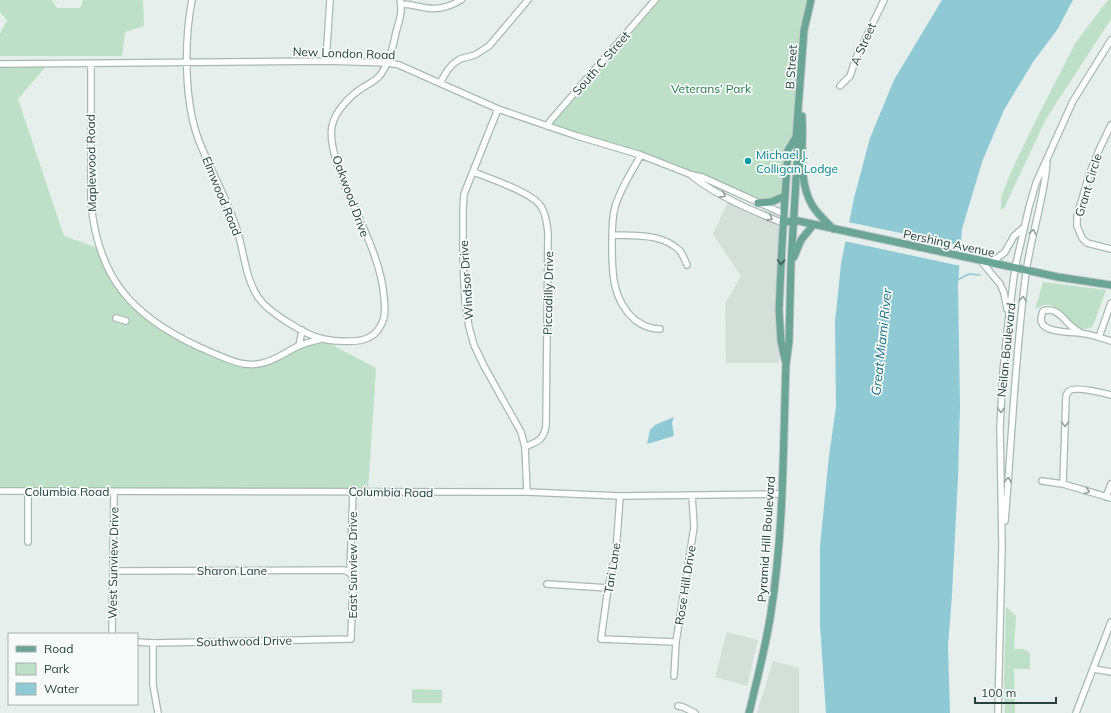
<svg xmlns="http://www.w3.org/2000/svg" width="1111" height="713" viewBox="0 0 1111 713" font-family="Mulish,sans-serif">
	<rect width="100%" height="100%" fill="#e6efeb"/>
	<path fill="#d4dfda" d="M728 202 776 223 778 228 781 260 779 363H726L725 304 741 276 713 234Z
		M727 632 758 640 747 686 715 677Z
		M773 661 799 668V713H757Z"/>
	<path fill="#bfe0c8" d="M0 0H52L57 8H80L83 0H143L144 26 125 32 122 56H0V34L7 20 0 12Z
		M655 0H811L799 106 791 143 785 196 767 203 657 161 547 126Z
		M1108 0H1111V19L1046 119 1004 208 1001 210V197L1011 172 1038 116 1076 42Z
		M0 64H48L18 99 64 236 100 249 126 297 179 338 245 364H257L299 346 321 339 376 368 368 491H0Z
		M1043 282 1106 290 1093 326C1072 340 1062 301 1044 305 1041 306 1038 308 1035 309Z
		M1006 607 1016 616 1014 649H1024L1030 653V669H1014L1015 713H1005L1004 680Z
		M412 689 442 690V703H412Z"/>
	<path fill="#8ec9d4" d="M942 0H1073L1057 30 1033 62 1004 110 982 162 962 229 958 285 960 406 958 478 952 595 948 646 950 713H826L820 625V546L829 456 836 407 835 322 841 264 854 198 870 138 894 80Z
		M674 417 672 423 674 436 647 444 650 430 655 425Z"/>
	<path fill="#e6efeb" d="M848 222 963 246 961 266 844 241Z"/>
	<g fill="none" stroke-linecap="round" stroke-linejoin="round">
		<path stroke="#8ec9d4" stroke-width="1.5" d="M957 280 969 274 980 275"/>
		<defs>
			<path id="minor" d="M192 0C184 41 184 102 199 141 210 169 225 195 235 224 244 247 244 276 258 297 268 312 305 335 323 339 328 340 334 341 339 341 355 342 373 342 381 325 386 317 385 306 384 297 381 257 356 215 342 178 337 162 329 143 332 126 335 111 350 96 362 88 369 84 377 80 381 74 390 61 393 47 396 32 399 22 403 11 400 0
				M401 4C411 4 418 7 427 8 439 10 451 6 461 0
				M326 61 330 0
				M0 64 326 61 389 63 399 65 498 109 577 136 641 155 692 175 702 177 784 214
				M91 64V203C98 278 132 316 199 347 211 352 233 363 245 364 266 367 281 355 298 346 305 343 314 341 321 339
				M440 83 447 71 453 64 460 59 475 55 489 46 528 0
				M840 86 850 76 856 58 884 0
				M498 109 464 194 463 210V260L465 302 469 327 474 345 484 366 521 432 525 447 527 492
				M1111 125 1099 150 1089 175 1077 216V226L1082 238 1087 243 1111 249
				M547 126 551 120 655 0
				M641 155C632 171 620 189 615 207 612 218 612 229 612 241 612 270 611 299 635 320 643 326 650 329 660 329
				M474 172C490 179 535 193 542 208 546 215 547 224 548 232L546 426C543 441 538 441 525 447
				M692 176C717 196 753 211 783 223
				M612 235C635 236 663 233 680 251 683 255 685 260 687 265
				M981 261 1000 284 1004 293 1007 309
				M991 263 1005 252 1014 236 1023 228
				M116 318 126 321
				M1081 333C1077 330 1073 328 1070 325 1062 317 1056 307 1043 311 1042 314 1041 317 1041 320 1042 333 1071 332 1080 333 1091 334 1101 338 1111 341
				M1099 337 1111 303
				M299 346 302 330
				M1042 481 1063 484 1111 498
				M1063 484 1066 397C1066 395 1068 392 1069 391 1075 386 1103 393 1111 395
				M0 491 527 492 620 496 781 494
				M620 496 616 552 608 588 601 639 676 642
				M1106 497 1111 484
				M1005 521C1012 438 1015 355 1026 273 1031 235 1044 200 1047 162
				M28 542V491
				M113 571 344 570 350 573
				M547 584 608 588
				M112 634 114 492
				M137 642 153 643 351 639 353 578 350 573 353 491
				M153 643V685L158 713
				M1094 669 1111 672
				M674 676 676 642 694 527 692 495
				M678 706 683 707 695 713
				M998 713 1002 546 1000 427 1003 371 1009 315 1015 268 1029 207 1036 183 1073 101 1111 40
				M1076 713 1111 622"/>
			<path id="major" d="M802 116C804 145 797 179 812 205 817 214 826 221 833 229
				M758 203 771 202 785 196
				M783 223 794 220 1058 277 1111 285
				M794 257 801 240 813 225
				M785 360 781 341 779 310 782 244 788 150 796 137
				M749 713C757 680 766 646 771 612 784 531 783 447 786 364L789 342 791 264 798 146 796 137 804 30 811 0"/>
		</defs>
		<use href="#minor" stroke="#a8b8b2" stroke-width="8"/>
		<use href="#major" stroke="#c2cac8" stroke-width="9"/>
		<use href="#minor" stroke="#fff" stroke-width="5.5"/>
		<use href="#major" stroke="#6aa596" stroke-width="7"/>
	</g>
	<defs><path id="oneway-chevron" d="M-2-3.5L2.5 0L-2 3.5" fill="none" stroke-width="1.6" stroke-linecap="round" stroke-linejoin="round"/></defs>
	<g stroke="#92a09c">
		<use href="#oneway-chevron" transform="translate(723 195) rotate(28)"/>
		<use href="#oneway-chevron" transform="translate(770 218) rotate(24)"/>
		<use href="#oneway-chevron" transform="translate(1033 232) rotate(-80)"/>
		<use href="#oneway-chevron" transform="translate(1023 299) rotate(-83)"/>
		<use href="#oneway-chevron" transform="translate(1001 410) rotate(92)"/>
		<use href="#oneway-chevron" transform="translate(1065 424) rotate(92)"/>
		<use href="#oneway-chevron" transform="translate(1008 480) rotate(-85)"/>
		<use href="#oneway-chevron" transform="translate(1087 491) rotate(16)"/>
	</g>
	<use stroke="#365b51" href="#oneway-chevron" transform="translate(781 262) rotate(92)"/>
	<circle fill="#0f9aa8" stroke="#f7fbf9" stroke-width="1.5" cx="748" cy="161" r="4"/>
	<g text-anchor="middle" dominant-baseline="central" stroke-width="3.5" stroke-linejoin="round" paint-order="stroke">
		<g font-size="12" fill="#24423a" stroke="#f7fbf9">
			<text transform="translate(863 44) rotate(-66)">A Street</text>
			<text transform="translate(344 53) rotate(2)">New London Road</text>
			<text transform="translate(601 63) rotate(-49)">South C Street</text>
			<text transform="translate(791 67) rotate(-86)">B Street</text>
			<text transform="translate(91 163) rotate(-91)">Maplewood Road</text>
			<text transform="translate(1088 185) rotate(-73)">Grant Circle</text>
			<text transform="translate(222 196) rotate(68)">Elmwood Road</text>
			<text transform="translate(351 196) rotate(70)">Oakwood Drive</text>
			<text transform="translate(949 243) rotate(12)">Pershing Avenue</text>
			<text transform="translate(466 280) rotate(-94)">Windsor Drive</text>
			<text transform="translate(548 293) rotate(-89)">Piccadilly Drive</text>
			<text transform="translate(1006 350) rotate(-84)">Neilan Boulevard</text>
			<text x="67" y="491">Columbia Road</text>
			<text transform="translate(391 492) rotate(1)">Columbia Road</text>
			<text transform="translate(766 539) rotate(-86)">Pyramid Hill Boulevard</text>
			<text transform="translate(113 563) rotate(-89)">West Sunview Drive</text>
			<text transform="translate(352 565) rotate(-90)">East Sunview Drive</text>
			<text transform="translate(612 568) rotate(-81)">Tari Lane</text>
			<text x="232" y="570">Sharon Lane</text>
			<text transform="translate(685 585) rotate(-81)">Rose Hill Drive</text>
			<text transform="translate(244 641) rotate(-1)">Southwood Drive</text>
		</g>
		<g font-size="12" fill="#2d7a4b" stroke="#f7fbf9">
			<text x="711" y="88">Veterans’ Park</text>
		</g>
		<g font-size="12" fill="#0d838f" stroke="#f7fbf9" text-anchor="start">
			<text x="756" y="154">Michael J.<tspan x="756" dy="14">Colligan Lodge</tspan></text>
		</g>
		<g font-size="13" font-style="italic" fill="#1c6f80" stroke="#f7fbf9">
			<text transform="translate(881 342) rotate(-84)">Great Miami River</text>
		</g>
	</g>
	<rect x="8" y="633" width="130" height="72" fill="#f7fbf9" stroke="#a3b1ad"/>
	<rect x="16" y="646" width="20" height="6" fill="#6aa596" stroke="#a3b1ad"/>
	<text x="44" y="653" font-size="12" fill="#24423a">Road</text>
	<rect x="16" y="663" width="20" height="12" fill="#bfe0c8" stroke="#a3b1ad"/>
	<text x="44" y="673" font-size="12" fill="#24423a">Park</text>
	<rect x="16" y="683" width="20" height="12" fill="#8ec9d4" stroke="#a3b1ad"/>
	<text x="44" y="693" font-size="12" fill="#24423a">Water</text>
	<path d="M975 697v6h81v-6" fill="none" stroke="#24423a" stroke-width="2"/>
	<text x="981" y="697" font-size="12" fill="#24423a" stroke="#f7fbf9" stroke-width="3" paint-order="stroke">100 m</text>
</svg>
